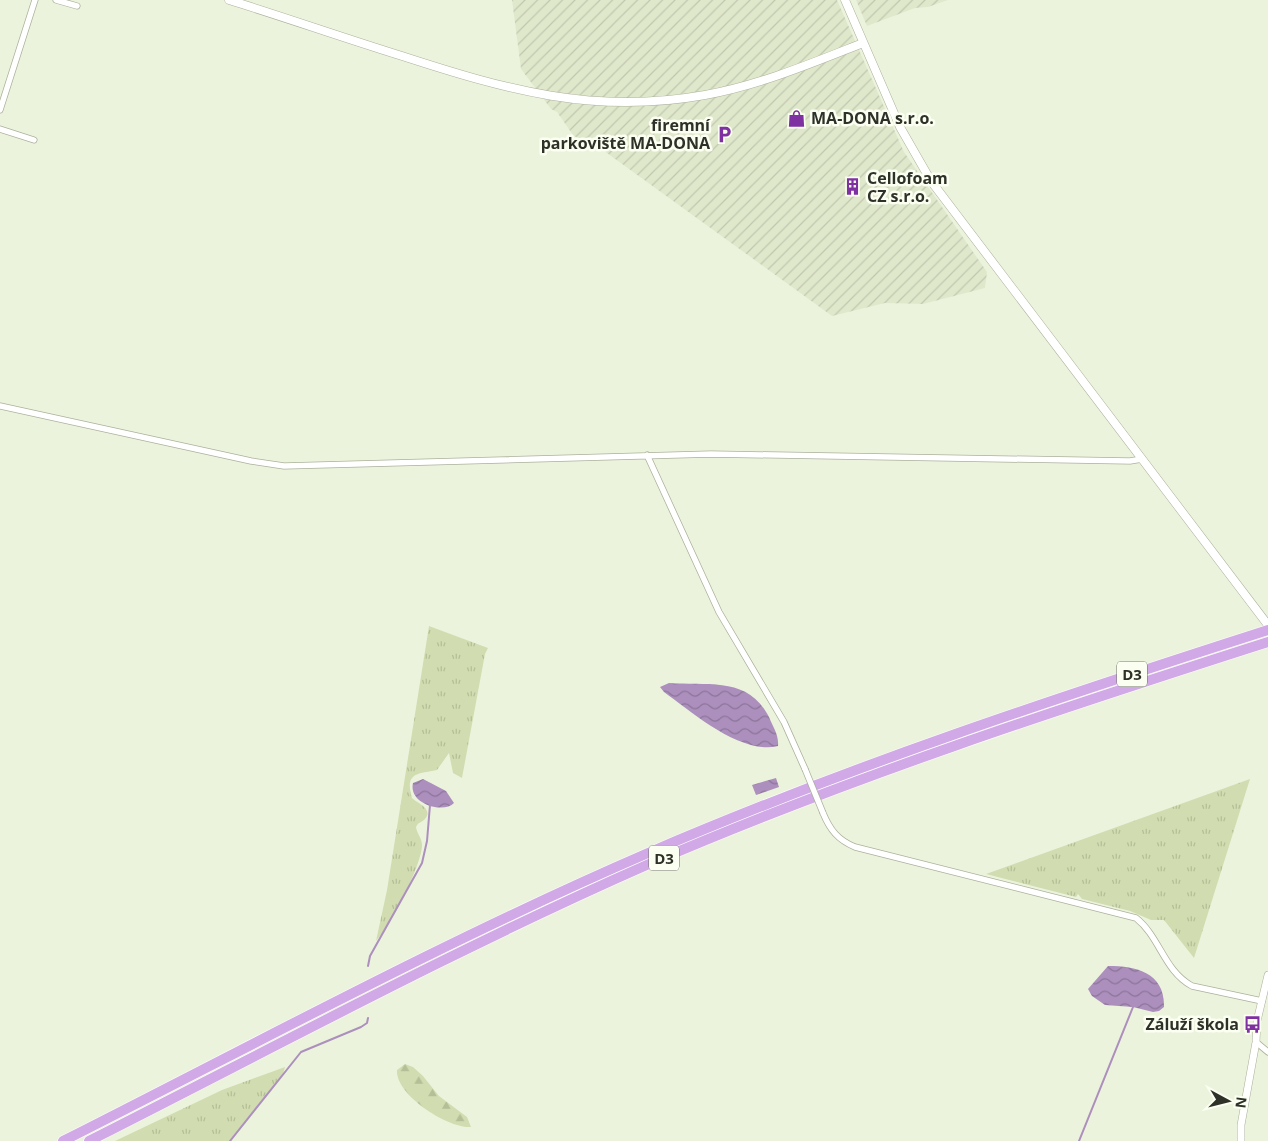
<svg xmlns="http://www.w3.org/2000/svg" width="1268" height="1141" viewBox="0 0 1268 1141" font-family="'Open Sans',sans-serif">
	<defs>
		<pattern id="industrial-furrows" width="10" height="10" patternUnits="userSpaceOnUse" patternTransform="scale(1.25)"><rect width="10" height="10" fill="#e0e8cc"/><path d="M-1 1l2-2M0 10L10 0M9 11l2-2" fill="none" stroke="#c0c7af"/></pattern>
		<pattern id="grass-tufts" width="24" height="20" patternUnits="userSpaceOnUse" patternTransform="scale(1.25)"><rect width="24" height="20" fill="#d1ddb0"/><path d="M3 7l-1-3M5 7V3M7 7l1-3M15 17l-1-3M17 17v-4M19 17l1-3" fill="none" stroke="#b4be97"/></pattern>
		<pattern id="forest-firs" width="22" height="20" patternUnits="userSpaceOnUse" patternTransform="scale(1.25)"><rect width="22" height="20" fill="#d1ddb0"/><path d="M5 1l3.5 6h-7zM16 11l3.5 6h-7z" fill="#b4be97"/></pattern>
		<pattern id="water-waves" width="16" height="10" patternUnits="userSpaceOnUse" patternTransform="scale(1.25)"><rect width="16" height="10" fill="#ac8fbd"/><path d="M0 5q4-4 8 0t8 0" fill="none" stroke="#8c759a"/></pattern>
	</defs>
	<rect width="100%" height="100%" fill="#ecf3dd"/>
	<path fill="url(#industrial-furrows)" d="M512 0H837L904 152 987 272 985 288 923 304 885 303 832 316 600 148 590 147 573 135 557 112 551 109 521 69Z
		M856 0H948L928 7 915 8 867 26Z"/>
	<path fill="url(#grass-tufts)" d="M429 626 488 648 485 654 462 778 453 773 449 753 437 770C420 774 404 771 412 798 417 803 434 809 425 819 421 823 418 822 416 827 417 834 422 838 422 845 422 865 390 927 376 941L387 890Z
		M1250 779 1194 958 1164 920H1151L1130 911 1082 899 1078 894 1076 897 986 874Z
		M285 1067 283 1074 230 1141H115L222 1090Z"/>
	<path fill="url(#forest-firs)" d="M405 1064 413 1067 423 1076 439 1096 467 1117 471 1127C449 1129 395 1095 397 1070Z"/>
	<path fill="url(#water-waves)" d="M669 683C709 686 748 676 769 717 773 727 779 735 778 746 741 755 693 713 664 692L660 687Z
		M776 778 779 787 756 795 752 785Z
		M423 779 446 791 454 803C444 814 408 804 413 783Z
		M1108 966C1137 966 1165 973 1164 1007L1159 1011 1153 1012 1133 1007 1105 1005 1092 996 1088 989Z"/>
	<g fill="none" stroke-linecap="round" stroke-linejoin="round">
		<path stroke="#ac8fbd" stroke-width="2" d="M368 966 370 956 422 863 427 841 430 805
			M230 1141 301 1052 361 1027 367 1023 368 1018
			M1079 1141 1133 1007"/>
		<defs>
			<path id="minor" d="M56 0 77 6
				M0 110 35 0
				M0 129 34 140
				M0 406 251 461 284 466 711 454 1130 461 1142 459
				M647 455 719 612 784 722 805 769
				M823 813C830 830 838 840 855 847L1136 918C1160 937 1164 971 1192 986L1262 1001
				M1256 1042 1268 1052"/>
			<path id="tertiary" d="M1241 1141V1125L1256 1042 1257 1021 1268 975"/>
			<path id="secondary" d="M229 0C287 18 344 38 402 56 507 90 594 115 705 95 760 85 812 63 863 43
				M845 0 900 127 931 181 1268 625"/>
			<path id="motorway" d="M63 1141C257 1043 449 939 648 853 850 766 1059 697 1268 630
				M89 1141C275 1047 458 948 649 864 851 777 1059 709 1268 642"/>
		</defs>
		<use href="#minor" stroke="#abb19c" stroke-width="7"/>
		<use href="#tertiary" stroke="#abb19c" stroke-width="8"/>
		<use href="#secondary" stroke="#abb19c" stroke-width="9"/>
		<use href="#motorway" stroke="#fff" stroke-width="11"/>
		<use href="#minor" stroke="#fff" stroke-width="5.5"/>
		<use href="#tertiary" stroke="#fff" stroke-width="7"/>
		<use href="#secondary" stroke="#fff" stroke-width="8"/>
		<use href="#motorway" stroke="#d0a9e6" stroke-width="10"/>
		<defs>
			<path id="minor-bridge" d="M805 769 823 813"/>
		</defs>
		<use href="#minor-bridge" stroke="#abb19c" stroke-width="7" stroke-linecap="butt"/>
		<use href="#minor-bridge" stroke="#fff" stroke-width="5.5"/>
	</g>
	<defs>
		<symbol id="shop-bare" viewBox="-9 -9 18 18"><path d="M-5-2.5h2.3a2.7 3.5 0 0 1 5.4 0H5L5.5 6h-11ZM-1.5-2.5h3a1.5 2.3 0 0 0-3 0Z" fill="#7f31a2" stroke="#fbfff1" stroke-width="2.5" paint-order="stroke"/></symbol>
		<symbol id="parking-bare" viewBox="-9 -9 18 18"><path d="M-3.5-5.5H1a3.5 3.5 0 0 1 0 7H-1V5.5H-3.5ZM-1-3.4V-.6H.8a1.4 1.4 0 0 0 0-2.8Z" fill="#7f31a2" stroke="#fbfff1" stroke-width="2.5" paint-order="stroke"/></symbol>
		<symbol id="building-bare" viewBox="-9 -9 18 18"><path d="M-4-6H4V6H1V3H-1V6H-4ZM-2.5-4.3h1.7v1.8h-1.7ZM.8-4.3h1.7v1.8H.8ZM-2.5-1h1.7V.8h-1.7ZM.8-1h1.7V.8H.8Z" fill="#7f31a2" stroke="#fbfff1" stroke-width="2.5" paint-order="stroke"/></symbol>
		<symbol id="bus-bare" viewBox="-9 -9 18 18"><path d="M-5-6H5V4H4V6H2V4H-2V6H-4V4H-5ZM-3.5-4V0h7V-4ZM-3.5 1.2v1.5H-2V1.2ZM2 1.2v1.5H3.5V1.2Z" fill="#7f31a2" stroke="#fbfff1" stroke-width="2.5" paint-order="stroke"/></symbol>
	</defs>
	<g fill-rule="evenodd">
		<use href="#shop-bare" x="784" y="106" width="25" height="25"/>
		<use href="#parking-bare" x="712" y="122" width="25" height="25"/>
		<use href="#building-bare" x="840" y="174" width="25" height="25"/>
		<use href="#bus-bare" x="1240" y="1012" width="25" height="25"/>
	</g>
	<g text-anchor="middle" dominant-baseline="central" stroke-width="5" stroke-linejoin="round" paint-order="stroke">
		<g fill="#fbfff1" stroke="#6c6f64" stroke-width="1">
			<rect x="1117" y="661.5" width="30" height="25" rx="4"/>
			<rect x="649" y="845.5" width="30" height="25" rx="4"/>
		</g>
		<g font-size="15" font-weight="bold" fill="#2e3128">
			<text x="1132" y="674">D3</text>
			<text x="664" y="858">D3</text>
		</g>
		<g font-size="16" font-weight="bold" fill="#2e3128" stroke="#fbfff1" text-anchor="start">
			<text x="811" y="118">MA-DONA s.r.o.</text>
			<text x="710" y="125" text-anchor="end">firemní<tspan x="710" dy="18">parkoviště MA-DONA</tspan></text>
			<text x="867" y="178">Cellofoam<tspan x="867" dy="18">CZ s.r.o.</tspan></text>
			<text x="1239" y="1024" text-anchor="end">Záluží škola</text>
		</g>
	</g>
	<g transform="translate(1228 1101) rotate(97)" stroke="#fbfff1" stroke-width="4" paint-order="stroke">
	<path d="M0-4L9 19L0 12L-9 19Z" fill="#2e3128"/>
	<text y="-8" font-size="14" font-weight="bold" text-anchor="middle" fill="#2e3128">N</text>
	</g>
</svg>
